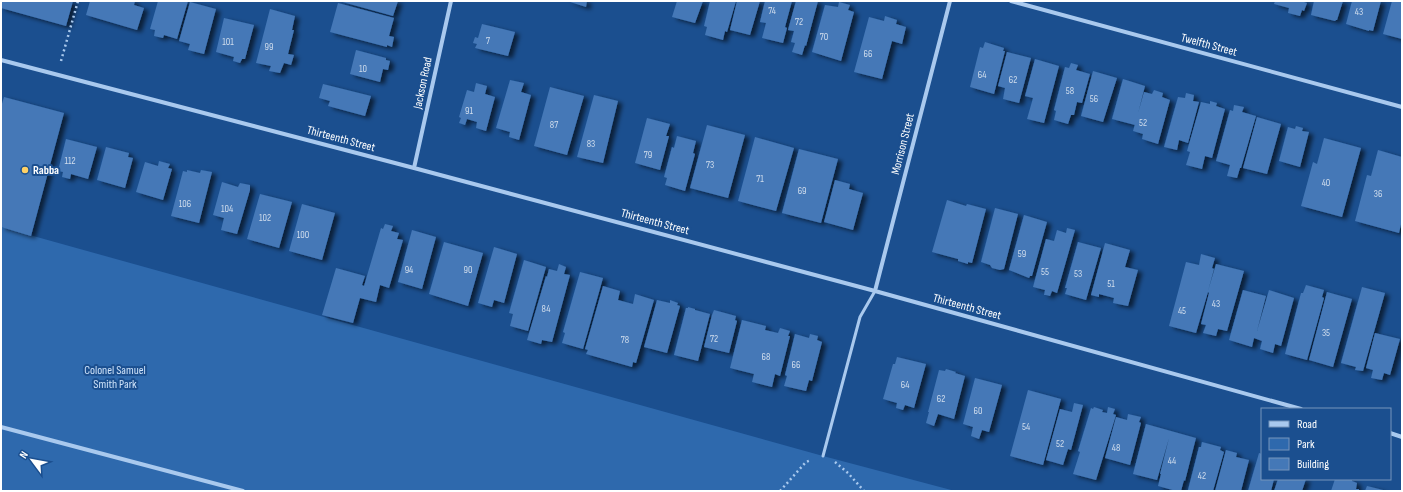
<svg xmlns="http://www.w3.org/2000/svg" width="1403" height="492" viewBox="0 0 1403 492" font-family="'Sofia Sans Condensed',sans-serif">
	<defs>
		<filter id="shadow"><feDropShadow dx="4.5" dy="2.5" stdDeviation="2" flood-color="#0009"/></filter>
	</defs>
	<rect width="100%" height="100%" fill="#1b4f8f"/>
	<path fill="#2e69ad" d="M1 227 823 456 955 491H1Z"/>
	<path fill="#4478b7" filter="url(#shadow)" d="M1 1H73L66 26 1 8Z
		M90 1H135L134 5 144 8 137 30 86 15Z
		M158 1H188L177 39 164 35 163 38 154 36 155 30 150 29Z
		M339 1H398L393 16Z
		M567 1H587L586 7Z
		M677 1H703L695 23 672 17Z
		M710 1H736L727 32 725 31 723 40 705 35 707 27 704 26Z
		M737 1H760L750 35 730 30Z
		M765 1H792L785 27 787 28 783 43 762 38 766 23 760 22Z
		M796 1H818L806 46 805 45 802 55 792 52 795 43 791 42 794 31 788 30Z
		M1275 1H1304V2L1307 3 1304 11 1302 10 1300 16 1288 13 1289 8 1274 4Z
		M1314 1H1343L1337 20H1336L1335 21 1311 15Z
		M1352 1H1381L1373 31 1369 30V31L1346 24Z
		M1392 1H1402V39L1383 34Z
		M190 2 216 9 204 54 188 50 190 44 179 41Z
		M839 2 850 5 848 10 854 12 841 61 812 52 825 5 838 7Z
		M338 3 394 18 389 36 394 37 392 47 387 45V47L330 32Z
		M270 9 295 16 292 30H294L288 54 294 55 291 65 284 63 280 73 269 71 271 66 256 63Z
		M885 16 897 20 896 24 906 27 902 44 892 41 882 79 854 72 869 17 884 21Z
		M224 18 254 25 245 59H242L240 63 233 61 234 57 216 52Z
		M482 24 515 32 508 56 475 48 477 44 473 43 475 37 478 38Z
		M985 42 1004 48 1003 51H1005L994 94 970 87 980 47 983 48Z
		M356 50 386 58V60L390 61 388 70 383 69 380 82 350 74Z
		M1007 52 1031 58 1019 103 1003 99 1005 88 998 86Z
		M1035 59 1059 66 1044 123 1027 119 1033 98 1025 96Z
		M1071 63 1078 65 1076 70 1090 74 1082 103 1077 102 1074 115H1071L1068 124 1054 120 1056 111 1054 110 1065 67 1069 68Z
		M1093 71 1117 78 1103 122 1081 116Z
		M1123 79 1145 86 1135 125 1112 119Z
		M510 80 524 83 521 92 531 95 519 140 509 137 510 132 496 128Z
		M476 83 487 86 485 94 495 97 486 131 476 128 477 122 467 119 465 125 459 123 461 118 459 117 467 90 474 92Z
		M323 84 371 96 365 116 328 106 330 101 319 98Z
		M550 87 584 96 567 155 534 146Z
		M1154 90 1163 93 1162 97 1170 100 1158 144 1142 139 1143 134 1133 131 1144 92 1152 94Z
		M1186 93 1194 95 1193 101 1199 102 1188 143 1179 140 1177 150 1164 147 1178 97 1185 98Z
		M594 95 618 101 603 163 577 157Z
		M4 97 64 113 31 236 1 227V107Z
		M1210 101 1217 103 1216 106 1225 109 1212 158 1205 156 1202 169 1186 165 1190 152 1187 151 1201 102 1210 104Z
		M1234 105 1244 107 1242 112 1256 116 1241 168H1240L1237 178 1227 176 1230 165 1216 161 1230 110 1233 111Z
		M1257 117 1281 124 1267 174 1243 168Z
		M647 118 670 124 666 136H669L660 170 635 163Z
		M707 125 745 135 728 198 690 188Z
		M1296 126 1303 128 1302 131 1309 132 1300 167 1279 161 1288 127 1295 129Z
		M677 136 696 141 693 153 695 154 685 191 665 185 667 178 664 177 672 147 674 148Z
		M755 137 794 148 776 211 738 201Z
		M1324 138 1361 148 1342 217 1301 206 1313 162 1317 164Z
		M66 139 97 147 88 179 71 174 70 179 62 177 63 172 58 171Z
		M106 147 129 153 128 157 133 158 125 188 97 180Z
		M799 149 838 159 821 223 782 213Z
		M1378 150 1402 157V220L1399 233 1355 221 1367 175 1371 176Z
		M159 161 170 164 168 168 172 169 163 200 136 192 145 162 158 166Z
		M187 170 200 173 201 170 212 172 199 223 171 216 183 171 187 172Z
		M835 180 850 184 849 189 863 193 853 230 824 222Z
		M222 182 238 187 240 183 250 185V190L237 234 221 230 224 218 213 215Z
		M260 194 292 202 279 248 247 239Z
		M947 200 966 206 967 204 986 209 972 263 968 262V264L958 261V259L932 252Z
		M302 204 335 213 322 260 289 251Z
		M995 208 1018 214 1004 269 1000 270 992 268 990 265 981 262Z
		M1024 215 1047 222 1032 276H1030L1029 278 1009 270Z
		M385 224 393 226 391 231 399 233 397 239 403 240 389 288 380 285 376 302 360 298 353 323 322 315 336 268 365 276 362 285 364 286 381 228 383 229Z
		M1067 228 1075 230 1057 293 1052 291 1050 296 1046 295H1044L1045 290 1033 287 1046 239 1054 241 1057 230 1066 233Z
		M412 230 436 237 422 289 398 282Z
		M444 242 483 253 468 306 429 294Z
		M1078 242 1101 248 1086 300 1065 294 1067 288H1065Z
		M1105 243 1130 250 1125 267 1138 270 1128 306 1113 303 1114 298 1099 294V297L1091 295Z
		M494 247 517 254 504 303 494 300 492 307 478 303Z
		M1201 254 1215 258 1212 268 1214 269 1208 291 1216 264 1244 271 1227 331 1218 329 1216 336 1203 333 1206 325 1201 324 1209 293 1208 292 1196 333 1169 326 1186 262 1199 265Z
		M524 260 546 267 528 331 510 326 513 314 509 313Z
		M559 264 566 267 564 274 570 275 552 342 542 340 541 344 527 340 546 276 547 277 549 269 557 271Z
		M580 272 603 278 583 349 562 343 565 333 563 332Z
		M1306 285 1324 290 1322 297 1324 298 1307 360 1285 354 1301 293H1303Z
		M603 286 620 291 618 300 633 304 635 294 654 300 636 363 633 362 632 367 586 354 588 350 585 349Z
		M1362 287 1385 293 1363 371 1355 370 1356 367 1341 363Z
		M1243 290 1266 296 1257 331 1269 290 1294 298 1281 346 1275 344 1273 353 1260 349 1262 341 1254 338 1252 347 1229 340Z
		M1327 292 1352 299 1333 367 1309 360Z
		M657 300 670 303V300L678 303 677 305 680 306 667 353 644 347Z
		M688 307 695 309V310L710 314 698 361 674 355 686 308H688Z
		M714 310 736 316 735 320 737 321 729 353 704 347 712 315Z
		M742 320 766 326 765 330 778 333 780 328 790 331 788 336H790L780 376 775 374 772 387 752 382 754 374 730 368Z
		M1375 333 1400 339 1390 375 1384 373 1382 380 1371 378 1373 370 1366 368Z
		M795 334 809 338 810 334 818 336 817 340 822 342 812 381 809 380 806 391 784 386 787 376 785 375Z
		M897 357 926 364 914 408 905 405 903 410 896 408 897 403 883 399 893 364H895Z
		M946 369 956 372 955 373 965 376 954 419 938 414 934 426 926 423 929 412H928L939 370 945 371Z
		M975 378 1002 385 989 432 982 430 979 439 971 436 973 427 963 424Z
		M1028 390 1061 399 1043 465 1010 456Z
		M1074 403 1083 405 1071 450 1068 449 1063 465 1046 460 1060 409 1072 412Z
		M1094 407 1103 410 1102 412 1107 413 1108 407 1115 409 1113 414 1116 415 1096 480 1073 474 1080 452 1078 451 1091 408 1093 409Z
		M1128 414 1141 417 1139 422 1141 423 1130 465 1105 458 1116 417 1127 420Z
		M1146 424 1196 438 1185 481 1184 480 1181 491H1176L1158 486 1161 474H1160L1169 438 1157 480 1133 474Z
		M1202 442 1221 447 1220 450 1224 452 1213 491 1188 490 1199 447H1201Z
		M1226 450 1237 453 1236 457 1249 460 1241 491H1215Z
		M1259 453 1262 454V479H1274L1271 491H1248Z
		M1278 479H1306L1302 491H1274Z
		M1335 479 1352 480V481L1357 483 1356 489H1359V491H1331Z
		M1367 486 1383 490V491H1365Z"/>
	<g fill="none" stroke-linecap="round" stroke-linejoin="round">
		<path stroke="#a9c9ee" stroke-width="2.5" stroke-dasharray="2 3" stroke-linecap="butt" d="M61 61 78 1
			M835 462 848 473 864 491
			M780 491 806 462 811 460"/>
		<path stroke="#a9c9ee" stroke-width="3" d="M823 456 860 317 875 291"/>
		<path stroke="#a9c9ee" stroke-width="4" d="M1011 1 1402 107
			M1 60 414 168 875 291 1301 409
			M414 168 451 1
			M875 291 950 1
			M1 427 243 491
			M1390 433 1402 437"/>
	</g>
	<circle fill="#ffd166" stroke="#1b4f8f" stroke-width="1.5" cx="25" cy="170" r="4"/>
	<g text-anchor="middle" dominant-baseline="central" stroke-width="4" stroke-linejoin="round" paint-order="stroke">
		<g font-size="10" fill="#d0dded">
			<text x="772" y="11">74</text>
			<text x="1359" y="12">43</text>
			<text x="799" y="22">72</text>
			<text x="824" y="37">70</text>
			<text x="488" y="41">7</text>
			<text x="228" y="42">101</text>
			<text x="269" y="47">99</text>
			<text x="868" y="54">66</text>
			<text x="363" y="69">10</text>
			<text x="982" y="75">64</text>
			<text x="1013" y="80">62</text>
			<text x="1070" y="91">58</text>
			<text x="1094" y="99">56</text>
			<text x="469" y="111">91</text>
			<text x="1143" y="123">52</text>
			<text x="554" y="125">87</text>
			<text x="591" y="144">83</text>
			<text x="648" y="155">79</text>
			<text x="70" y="161">112</text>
			<text x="710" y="165">73</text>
			<text x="760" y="179">71</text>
			<text x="1326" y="183">40</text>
			<text x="802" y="191">69</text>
			<text x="1378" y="194">36</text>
			<text x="185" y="204">106</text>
			<text x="227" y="209">104</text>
			<text x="265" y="218">102</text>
			<text x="303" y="235">100</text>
			<text x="1022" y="254">59</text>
			<text x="409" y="270">94</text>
			<text x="468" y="270">90</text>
			<text x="1045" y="272">55</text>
			<text x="1078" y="274">53</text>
			<text x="1111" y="284">51</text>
			<text x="1216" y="304">43</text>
			<text x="546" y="309">84</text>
			<text x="1182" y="311">45</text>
			<text x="1326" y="333">35</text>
			<text x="714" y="339">72</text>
			<text x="625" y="340">78</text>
			<text x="766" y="357">68</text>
			<text x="796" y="365">66</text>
			<text x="905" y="385">64</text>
			<text x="941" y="399">62</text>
			<text x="978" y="411">60</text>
			<text x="1026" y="427">54</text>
			<text x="1060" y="444">52</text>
			<text x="1116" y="448">48</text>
			<text x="1172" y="461">44</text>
			<text x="1202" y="476">42</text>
		</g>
		<g font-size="12" fill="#fff" stroke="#1b4f8f">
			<text transform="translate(1209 45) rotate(15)">Twelfth Street</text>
			<text transform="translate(423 83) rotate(-78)">Jackson Road</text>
			<text transform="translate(341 139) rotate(15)">Thirteenth Street</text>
			<text transform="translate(903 144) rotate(-76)">Morrison Street</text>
			<text transform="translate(655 222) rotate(15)">Thirteenth Street</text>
			<text transform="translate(967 307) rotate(15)">Thirteenth Street</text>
		</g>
		<g font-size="12" font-weight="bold" fill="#fff" stroke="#1b4f8f" text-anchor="start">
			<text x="33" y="170">Rabba</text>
		</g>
		<g font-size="12" fill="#cfe3fa" stroke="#1b4f8f">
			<text x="115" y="370">Colonel Samuel<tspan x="115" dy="14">Smith Park</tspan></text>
		</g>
	</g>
	<rect width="1403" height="492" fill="none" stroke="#ffffff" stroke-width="4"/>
	<rect x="1261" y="408" width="130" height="72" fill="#1b4f8f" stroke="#7695bc"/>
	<rect x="1269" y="421" width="20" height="6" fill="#a9c9ee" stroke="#7695bc"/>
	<text x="1297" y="428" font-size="12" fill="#ffffff">Road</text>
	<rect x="1269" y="438" width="20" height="12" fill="#2e69ad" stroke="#7695bc"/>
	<text x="1297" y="448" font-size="12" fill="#ffffff">Park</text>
	<rect x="1269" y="458" width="20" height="12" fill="#4478b7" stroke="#7695bc"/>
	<text x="1297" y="468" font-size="12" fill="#ffffff">Building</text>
	<g transform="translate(32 460) rotate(302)" stroke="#1b4f8f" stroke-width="3" paint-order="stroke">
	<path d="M0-3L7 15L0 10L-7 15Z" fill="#ffffff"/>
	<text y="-6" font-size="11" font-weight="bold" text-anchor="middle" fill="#ffffff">N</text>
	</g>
</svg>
